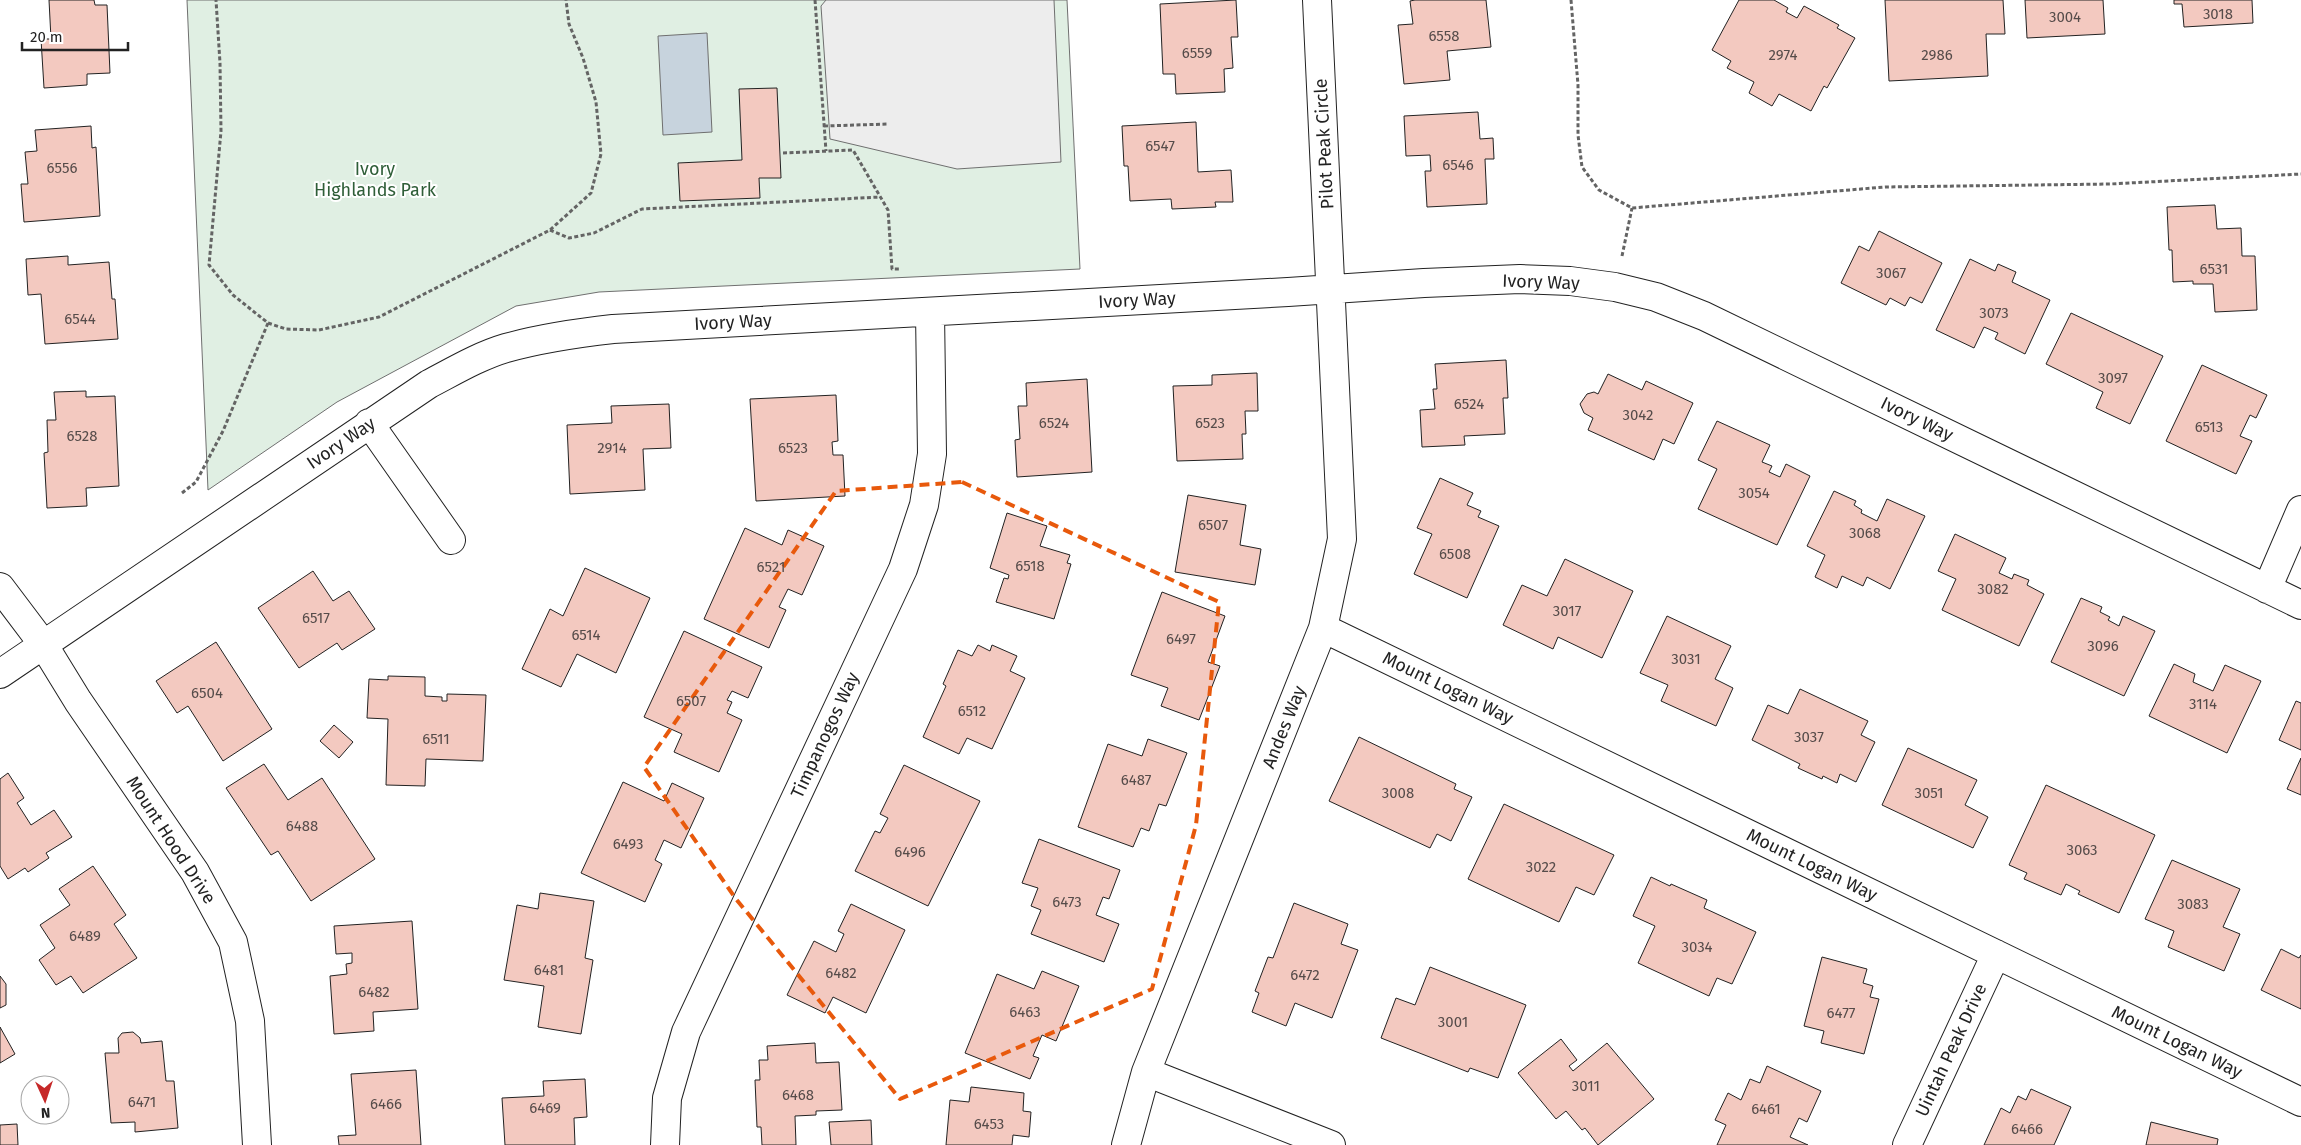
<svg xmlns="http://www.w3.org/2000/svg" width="2301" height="1145" viewBox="0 0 2301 1145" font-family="'Fira Sans',sans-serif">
	<rect width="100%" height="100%" fill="#fff"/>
	<path fill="#e0efe3" stroke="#6f6f6f" d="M187 0H1067L1080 269 599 292 516 306 337 402 208 490Z"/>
	<path fill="#ededed" stroke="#6f6f6f" d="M826 0H1054L1061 162 957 169 830 139 821 6Z"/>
	<path fill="#c7d3dd" stroke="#6f6f6f" d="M707 33 712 132 663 135 658 36Z"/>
	<path fill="#f3c9c0" stroke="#222" d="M49 0H94L95 5H107L110 73 87 74V85L44 88 41 39H51Z
		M1236 0 1238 37H1231L1233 68 1224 69 1225 92 1176 94 1175 74H1163L1160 4Z
		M1415 0H1486L1491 47 1447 51 1450 80 1404 84 1398 25 1413 24 1410 1Z
		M1739 0H1774L1788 8 1786 12 1797 18 1804 6 1839 25 1837 28 1855 38 1827 88 1824 86 1811 111 1779 94 1772 106 1749 93 1754 82 1727 68 1731 61 1712 50Z
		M1885 0H2003L2005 34H1986L1988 76 1889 81Z
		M2025 0H2103L2105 34 2027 38Z
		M2174 0H2252L2253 23 2184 27 2182 4H2174Z
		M777 88 781 178H759L760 198 680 201 678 163 742 160 739 89Z
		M1478 112 1480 139 1493 138 1494 159H1485L1487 204 1427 207 1425 171H1431L1430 155 1406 156 1404 116Z
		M1196 122 1198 172 1231 170 1233 202H1215L1216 207 1172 209 1171 199 1130 201 1128 166H1124L1122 126Z
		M91 126 92 148 96 147 100 216 24 222 21 184H28L25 152 37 151 35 130Z
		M2215 205 2217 229 2241 228 2242 256H2255L2257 310 2215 312 2213 284H2193V281L2173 282 2172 250H2169L2167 207Z
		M1879 231 1942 263 1922 303 1910 297 1905 306 1890 298 1886 305 1841 283 1859 246 1869 251Z
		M68 256V265L109 262 112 299H115L118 339 45 344 41 294 28 295 26 259Z
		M1970 259 1995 271 1998 264 2016 272 2012 282 2050 300 2025 354 1995 339 1998 333 1984 327 1974 348 1936 330Z
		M2071 313 2163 356 2130 424 2096 408 2103 392 2046 364Z
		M1506 360 1508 398H1503L1505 434 1464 436 1465 445 1422 447 1420 410 1435 409 1433 389H1437L1435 364Z
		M2202 365 2267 395 2256 418 2250 415 2240 436 2252 441 2236 474 2166 441Z
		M1257 373 1258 411H1245L1246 434H1242L1243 459 1177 461 1173 386 1212 385V375Z
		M1608 374 1642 390 1646 381 1693 403 1674 444 1663 439 1654 460 1588 430 1593 418 1584 413 1580 404 1587 394 1594 392 1598 394Z
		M1087 379 1092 472 1017 477 1015 440 1020 439 1018 406H1027L1026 383Z
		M86 391V397L115 396 119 486 86 488 87 506 47 508 44 453 48 452 47 420H56L54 392Z
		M836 395 838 441 832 442 833 455H843L845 496 756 501 750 399Z
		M669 404 671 448 643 449 645 490 570 494 567 425 612 423 611 406Z
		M1717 421 1770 445 1762 462 1772 466 1769 472 1780 477 1786 464 1810 476 1777 545 1698 509 1717 469 1698 460Z
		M1440 478 1473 493 1467 505 1481 511 1478 517 1499 526 1467 598 1414 574 1432 534 1417 528Z
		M1834 491 1856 501 1854 505 1862 510 1861 513 1877 521 1887 499 1925 516 1890 589 1867 577 1863 586 1842 576 1837 588 1815 577 1825 555 1807 546Z
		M1188 495 1246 505 1240 545 1261 549 1255 585 1175 572Z
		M1007 513 1047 526 1040 546 1070 555 1067 563 1071 564 1054 619 996 602 1004 578 1008 579 1009 575 990 568Z
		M745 528 782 545 788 530 824 546 802 595 788 589 779 607 786 610 769 648 704 619Z
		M1955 534 2006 558 1999 573 2012 579 2014 574 2029 580 2027 585 2044 594 2019 646 1942 610 1956 579 1938 571Z
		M1565 559 1633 591 1602 658 1558 637 1553 649 1503 625 1522 585 1547 596Z
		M585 568 650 598 616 673 577 654 561 687 522 669 550 609 563 616Z
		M313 571 333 601 349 591 375 629 342 650 337 643 299 668 258 608Z
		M1162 592 1225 616 1208 662 1220 666 1199 720 1161 706 1168 688 1131 675Z
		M2081 598 2102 607 2100 612 2110 617 2108 620 2119 626 2123 616 2155 631 2124 696 2051 662Z
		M1667 616 1731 646 1715 679 1733 688 1716 726 1661 701 1668 685 1640 673Z
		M684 631 762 667 748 698 732 691 727 700 732 702 727 713 742 720 719 772 674 752 682 734 644 717Z
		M216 642 272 729 223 761 188 706 177 713 156 681Z
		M978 645 990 651 992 645 1017 656 1010 671 1025 678 992 749 967 738 959 754 923 737 946 686 943 684 958 650 972 656Z
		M2174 664 2195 674 2193 682 2213 691 2225 665 2261 681 2227 753 2149 716Z
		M388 676 425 677V696L442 697V701H447V694L486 695 483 761 426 759 425 786 386 785 388 719 367 718 369 679 388 680Z
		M1800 689 1868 721 1861 735 1875 742 1856 782 1840 774 1837 783 1823 776 1822 779 1798 768 1800 764 1752 740 1768 705 1788 714Z
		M2296 701 2301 703V750L2279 740Z
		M334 725 353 742 339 758 320 741Z
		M1359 737 1456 784 1454 789 1472 797 1451 841 1437 834 1430 848 1329 801Z
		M1148 739 1187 753 1166 806 1159 804 1149 831 1141 828 1133 847 1078 827 1108 744 1142 756Z
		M1908 748 1977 780 1965 805 1988 817 1973 848 1882 805Z
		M2301 758V795L2287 789Z
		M264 764 288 800 322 778 375 859 311 901 278 851 271 855 226 788Z
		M904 765 980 801 928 906 855 871 875 831 880 833 888 818 880 814Z
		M8 773 24 798 17 803 31 825 54 810 72 837 46 853 49 858 28 872 25 868 8 879 0 866V779Z
		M623 782 664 801 672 783 704 798 681 848 664 840 655 860 662 864 645 902 581 873Z
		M2046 785 2155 835 2119 913 2078 894 2080 891 2066 884 2061 895 2024 879 2027 873 2009 865Z
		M1504 804 1614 855 1594 895 1576 887 1559 922 1468 879Z
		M1039 839 1120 870 1109 899 1103 897 1096 915 1119 924 1104 962 1031 934 1041 910 1031 906 1038 888 1022 883Z
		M2172 860 2240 889 2223 927 2240 934 2224 971 2168 947 2174 931 2145 919Z
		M93 866 126 915 114 924 137 958 83 993 71 976 56 985 39 960 55 948 40 925 70 905 59 889Z
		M1651 877 1670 886 1671 884 1707 900 1704 908 1756 932 1732 984 1717 978 1709 996 1638 963 1655 926 1633 916Z
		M540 893 594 901 585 958 593 960 581 1034 538 1027 544 986 504 980 517 905 538 909Z
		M1294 903 1348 924 1341 944 1358 950 1332 1018 1295 1003 1286 1026 1252 1012 1259 993 1255 991 1268 957 1273 958Z
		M851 904 905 930 866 1013 833 997 825 1013 787 995 814 941 836 952 844 934 838 931Z
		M412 921 418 1009 373 1012 374 1031 334 1034 330 976 347 974 346 964 352 963V953L336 954 334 926Z
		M2281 949 2299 958 2301 955V1009L2261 990Z
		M1822 957 1867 969 1863 983 1873 986 1870 997 1879 999 1864 1054 1821 1043 1824 1031 1804 1026Z
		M1430 967 1526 1005 1498 1078 1470 1068 1468 1072 1381 1038 1396 998 1415 1005Z
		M1042 971 1079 986 1056 1041 1042 1035 1033 1056 1039 1058 1030 1079 965 1053 997 974 1034 989Z
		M0 976 6 984V1005L0 1008Z
		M0 1027 15 1054 0 1063Z
		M133 1032 140 1038 141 1043 162 1041 166 1081H174L178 1128 135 1132V1122L111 1123 105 1053H119L118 1038 122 1033Z
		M1561 1039 1577 1060 1569 1066 1573 1071 1607 1043 1654 1099 1598 1145 1585 1128 1582 1130 1566 1111 1556 1119 1518 1073Z
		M815 1043 816 1063 839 1062 842 1110 816 1111V1115L795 1116 796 1145H762L761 1127H757L755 1080H760L759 1060H768L767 1046Z
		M1767 1066 1821 1091 1807 1122 1799 1118 1790 1137 1808 1145H1717L1726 1125 1715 1120 1728 1093 1741 1100 1750 1079 1760 1083Z
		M416 1070 421 1145H339L338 1136 356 1135 351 1074Z
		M585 1079 587 1117 574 1118 575 1145H505L502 1098 544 1096 543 1081Z
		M971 1087 1024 1093 1023 1111 1031 1112 1029 1137 1013 1135 1012 1145H946L950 1100 969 1102Z
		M2031 1089 2071 1107 2054 1145H1984L2001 1108 2010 1113 2018 1096 2026 1100Z
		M871 1120 872 1145H831L829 1122Z
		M2151 1122 2218 1139 2217 1145H2146Z
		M17 1124 18 1145H0V1125Z"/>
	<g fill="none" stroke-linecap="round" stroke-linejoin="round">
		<defs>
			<path id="street" d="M369 423 451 540
				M0 587 43 644 78 701 195 872 233 942 250 1021 257 1145
				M2267 589 2301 510
				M1323 628 2301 1102
				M0 674 429 384C454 371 479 356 506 348 542 338 577 333 613 329L1288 292 1424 283 1520 279 1570 281 1615 287 1656 297 1704 316 2301 605
				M1146 1072 1331 1145
				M665 1145 667 1098 686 1032 903 569 924 505 932 454 930 312
				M1126 1145 1146 1072 1323 628 1342 539 1317 0
				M1907 1145 1996 954"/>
		</defs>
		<use href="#street" stroke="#222" stroke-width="30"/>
		<path stroke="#646464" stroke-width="3" stroke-dasharray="4 2.5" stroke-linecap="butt" d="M815 0 826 151
			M1571 0 1578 85V135L1582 167 1599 190 1632 208 1885 187 2110 184 2301 174
			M824 126 888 124
			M783 153 853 150 888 210 892 269H900
			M550 230 569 238 594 233 642 209 880 197
			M1622 256 1632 208
			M268 323 286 329 319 330 379 317 550 230 591 193 601 154 596 102 583 58 569 24 566 0
			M182 493 196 482 223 431 268 323 233 295 209 265 221 131 220 63 216 0"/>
		<use href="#street" stroke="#fff" stroke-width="28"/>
	</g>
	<path fill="none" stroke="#e8590c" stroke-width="4" stroke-dasharray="10 6" stroke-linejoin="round" d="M962 482 1219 602 1196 825 1152 989 900 1099 736 899 644 767 836 491Z"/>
	<g text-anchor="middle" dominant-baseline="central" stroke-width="4" stroke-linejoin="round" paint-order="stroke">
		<g font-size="15" fill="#564c4a">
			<text x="2218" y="14">3018</text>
			<text x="2065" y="17">3004</text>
			<text x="1444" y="36">6558</text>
			<text x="1197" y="53">6559</text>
			<text x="1783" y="55">2974</text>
			<text x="1937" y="55">2986</text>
			<text x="1160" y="146">6547</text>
			<text x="1458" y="165">6546</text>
			<text x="62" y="168">6556</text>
			<text x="2214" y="269">6531</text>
			<text x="1891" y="273">3067</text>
			<text x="1994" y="313">3073</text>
			<text x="80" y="319">6544</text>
			<text x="2113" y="378">3097</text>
			<text x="1469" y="404">6524</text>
			<text x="1638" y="415">3042</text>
			<text x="1054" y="423">6524</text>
			<text x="1210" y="423">6523</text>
			<text x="2209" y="427">6513</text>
			<text x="82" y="436">6528</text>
			<text x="612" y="448">2914</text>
			<text x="793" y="448">6523</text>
			<text x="1754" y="493">3054</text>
			<text x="1213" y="525">6507</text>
			<text x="1865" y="533">3068</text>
			<text x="1455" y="554">6508</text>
			<text x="1030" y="566">6518</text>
			<text x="771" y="567">6521</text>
			<text x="1993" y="589">3082</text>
			<text x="1567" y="611">3017</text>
			<text x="316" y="618">6517</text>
			<text x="586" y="635">6514</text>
			<text x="1181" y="639">6497</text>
			<text x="2103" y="646">3096</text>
			<text x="1686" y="659">3031</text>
			<text x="207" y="693">6504</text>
			<text x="691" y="701">6507</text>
			<text x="2203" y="704">3114</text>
			<text x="972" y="711">6512</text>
			<text x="1809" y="737">3037</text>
			<text x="436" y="739">6511</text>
			<text x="1136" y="780">6487</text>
			<text x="1398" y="793">3008</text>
			<text x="1929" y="793">3051</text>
			<text x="302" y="826">6488</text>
			<text x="628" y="844">6493</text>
			<text x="2082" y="850">3063</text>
			<text x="910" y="852">6496</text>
			<text x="1541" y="867">3022</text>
			<text x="1067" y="902">6473</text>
			<text x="2193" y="904">3083</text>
			<text x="85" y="936">6489</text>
			<text x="1697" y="947">3034</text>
			<text x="549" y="970">6481</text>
			<text x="841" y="973">6482</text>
			<text x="1305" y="975">6472</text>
			<text x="374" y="992">6482</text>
			<text x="1025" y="1012">6463</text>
			<text x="1841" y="1013">6477</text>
			<text x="1453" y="1022">3001</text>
			<text x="1586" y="1086">3011</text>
			<text x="798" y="1095">6468</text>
			<text x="142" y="1102">6471</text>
			<text x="386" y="1104">6466</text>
			<text x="545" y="1108">6469</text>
			<text x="1766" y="1109">6461</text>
			<text x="989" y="1124">6453</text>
			<text x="2027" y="1129">6466</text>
		</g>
		<g font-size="18" fill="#222" stroke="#fff">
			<text transform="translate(1324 144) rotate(-93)">Pilot Peak Circle</text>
			<text transform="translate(1541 282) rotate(2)">Ivory Way</text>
			<text transform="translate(1137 300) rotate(-3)">Ivory Way</text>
			<text transform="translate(733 322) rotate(-3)">Ivory Way</text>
			<text transform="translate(1917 419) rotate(26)">Ivory Way</text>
			<text transform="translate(341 443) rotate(-34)">Ivory Way</text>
			<text transform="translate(1448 688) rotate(26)">Mount Logan Way</text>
			<text transform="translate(1284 727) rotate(-68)">Andes Way</text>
			<text transform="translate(825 735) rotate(-65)">Timpanogos Way</text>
			<text transform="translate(171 840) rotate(57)">Mount Hood Drive</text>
			<text transform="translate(1812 865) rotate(26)">Mount Logan Way</text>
			<text transform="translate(2177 1042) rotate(26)">Mount Logan Way</text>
			<text transform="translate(1951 1050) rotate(-65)">Uintah Peak Drive</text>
		</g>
		<g font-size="18" fill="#2f5e38" stroke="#fff">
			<text x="375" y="169">Ivory<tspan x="375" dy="21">Highlands Park</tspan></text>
		</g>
	</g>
	<g transform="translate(45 1100) rotate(177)"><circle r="24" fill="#ffffff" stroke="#a7a7a7"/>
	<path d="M0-4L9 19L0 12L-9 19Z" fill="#c62828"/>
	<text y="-8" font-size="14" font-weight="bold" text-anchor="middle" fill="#222222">N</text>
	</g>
	<path d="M22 42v8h106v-8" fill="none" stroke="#222222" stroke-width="2.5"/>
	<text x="30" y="42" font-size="15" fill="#222222" stroke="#ffffff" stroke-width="4" paint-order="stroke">20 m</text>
</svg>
